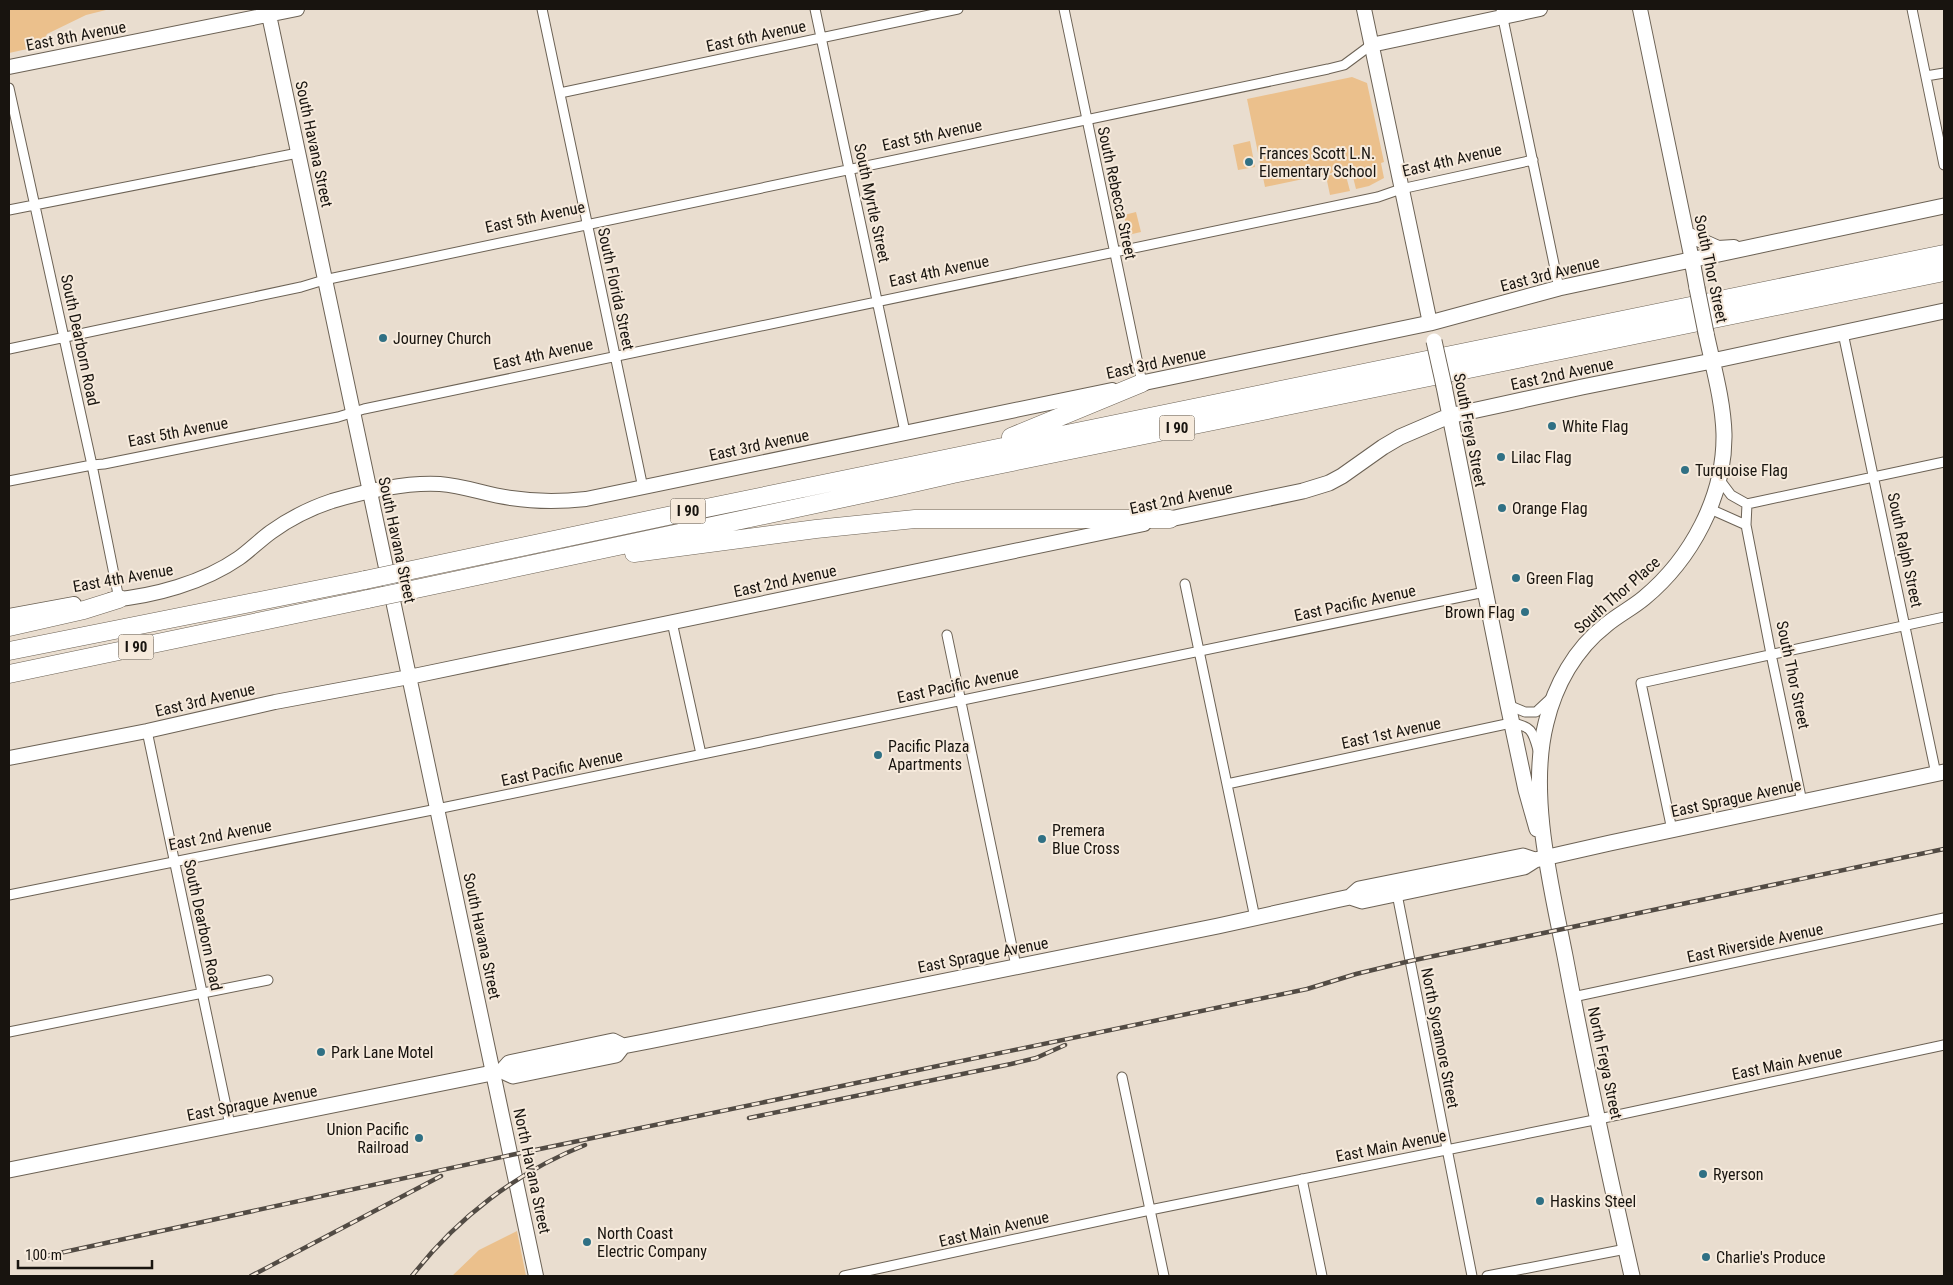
<svg xmlns="http://www.w3.org/2000/svg" width="1953" height="1285" viewBox="0 0 1953 1285" font-family="'Roboto Condensed',sans-serif">
	<rect width="100%" height="100%" fill="#e9ddcf"/>
	<path fill="#ebc08c" d="M9 9H67L69 10 71 9H110L86 15 47 34 41 46 9 53Z
		M1352 77 1367 83 1384 162 1381 163 1384 178 1369 186 1356 189 1351 169 1265 187 1247 99Z
		M1250 141 1255 167 1238 170 1233 145Z
		M1345 172 1350 191 1330 195 1326 176Z
		M1136 212 1141 232 1128 235 1124 215Z
		M517 1231 526 1276H452L479 1250Z"/>
	<g fill="none" stroke-linecap="round" stroke-linejoin="round">
		<defs>
			<path id="street" d="M542 9 643 488
				M815 9 905 432
				M1064 9 1142 383
				M1501 9 1559 288
				M1912 9 1944 165
				M1926 76 1944 73
				M9 88 92 465 119 599
				M560 93 958 9
				M9 210 298 153
				M1843 333 1936 774
				M9 349 301 287 324 280 1328 69 1344 65 1371 45
				M1719 479 1731 495 1747 504
				M9 481 92 465 104 464 338 417 364 409 1378 197 1401 189 1533 160
				M1747 504 1746 525 1771 654 1802 802
				M1747 504 1944 462
				M1710 509 1746 525
				M1185 584 1255 918
				M672 622 701 754
				M947 635 1016 966
				M1508 705 1525 712H1536L1551 698
				M147 731 230 1125
				M1227 784 1511 723C1532 726 1533 732 1538 750
				M1672 830 1641 683 1944 617
				M1397 894 1472 1276
				M9 895 437 809 1485 592
				M1573 997 1944 918
				M9 1032 268 980
				M1122 1077 1164 1276
				M1302 1179 1322 1276
				M844 1276 1150 1210 1599 1119 1944 1045
				M1487 1276 1626 1249"/>
			<path id="secondary" d="M1364 9 1430 323
				M1640 9 1692 260
				M269 15 536 1276
				M1371 45 1540 9
				M9 67 297 9
				M1687 234 1718 248 1734 247
				M111 600C154 596 203 583 239 558 250 550 260 540 271 532 289 519 311 508 332 501 366 491 405 482 440 484 466 486 486 495 511 498 537 502 559 502 586 499L1112 390
				M9 616 74 604
				M9 758 147 731 275 702 409 677 1144 524"/>
			<path id="primary" d="M1692 260 1697 288
				M1142 383 1430 323 1559 288 1944 206
				M1444 386 1508 705 1526 790 1537 829
				M1170 519 1303 491 1329 483 1342 476 1383 447 1400 437 1449 416 1582 387 1712 361 1944 311
				M1350 897 1359 889 1523 856 1535 860
				M502 1071 509 1063 613 1041 623 1046
				M9 1170 502 1071 513 1076 616 1055 623 1046 649 1041 1218 926 1336 900 1350 897 1362 901 1524 867 1535 860 1610 843 1944 772
				M1632 1276C1608 1170 1585 1063 1565 956 1551 885 1528 794 1546 723 1555 685 1575 649 1606 625 1618 615 1632 608 1644 598 1691 559 1725 497 1724 434 1723 400 1713 366 1706 333"/>
			<path id="highway" d="M1011 437 1142 383
				M634 553 816 529 915 519H1170
				M407 571 677 514 1944 254
				M411 590 896 487 953 474 1944 272
				M9 627 84 610 119 599
				M9 651 365 580
				M9 674 368 599"/>
		</defs>
		<use href="#street" stroke="#6c6255" stroke-width="11"/>
		<use href="#secondary" stroke="#6c6255" stroke-width="16"/>
		<use href="#primary" stroke="#6c6255" stroke-width="17"/>
		<use href="#highway" stroke="#6c6255" stroke-width="19"/>
		<use href="#street" stroke="#fff" stroke-width="9"/>
		<use href="#secondary" stroke="#fff" stroke-width="14"/>
		<use href="#primary" stroke="#fff" stroke-width="15"/>
		<use href="#highway" stroke="#fff" stroke-width="18"/>
		<defs>
			<path id="rail" d="M749 1118 1011 1064 1036 1058 1065 1045
				M32 1259 511 1155 1307 989 1356 974 1410 961 1944 849
				M251 1276 441 1176
				M412 1276C457 1218 517 1172 585 1145"/>
		</defs>
		<use href="#rail" stroke="#524b44" stroke-width="4.5"/>
		<use href="#rail" stroke="#f6eadc" stroke-width="2.5" stroke-dasharray="8" stroke-linecap="butt"/>
		<defs>
			<path id="primary-bridge" d="M1697 288 1706 333
				M1434 341 1444 386"/>
			<path id="highway-bridge" d="M365 580 407 571
				M368 599 411 590"/>
		</defs>
		<use href="#primary-bridge" stroke="#6c6255" stroke-width="17" stroke-linecap="butt"/>
		<use href="#highway-bridge" stroke="#6c6255" stroke-width="19" stroke-linecap="butt"/>
		<use href="#primary-bridge" stroke="#fff" stroke-width="15"/>
		<use href="#highway-bridge" stroke="#fff" stroke-width="18"/>
	</g>
	<g fill="#307084" stroke="#f6eadc" stroke-width="2">
		<circle cx="1249" cy="162" r="5"/>
		<circle cx="383" cy="338" r="5"/>
		<circle cx="1552" cy="426" r="5"/>
		<circle cx="1501" cy="457" r="5"/>
		<circle cx="1685" cy="470" r="5"/>
		<circle cx="1502" cy="508" r="5"/>
		<circle cx="1516" cy="578" r="5"/>
		<circle cx="1525" cy="612" r="5"/>
		<circle cx="878" cy="755" r="5"/>
		<circle cx="1042" cy="839" r="5"/>
		<circle cx="321" cy="1052" r="5"/>
		<circle cx="419" cy="1138" r="5"/>
		<circle cx="1703" cy="1174" r="5"/>
		<circle cx="1540" cy="1201" r="5"/>
		<circle cx="587" cy="1242" r="5"/>
		<circle cx="1706" cy="1257" r="5"/>
	</g>
	<g text-anchor="middle" dominant-baseline="central" stroke-width="4" stroke-linejoin="round" paint-order="stroke">
		<g fill="#f6eadc" stroke="#5b544c" stroke-width="1">
			<rect x="1159.5" y="415.5" width="35" height="25" rx="4"/>
			<rect x="670.5" y="498.5" width="35" height="25" rx="4"/>
			<rect x="118.5" y="634.5" width="35" height="25" rx="4"/>
		</g>
		<g font-size="15" font-weight="bold" fill="#18140f">
			<text x="1177" y="428">I 90</text>
			<text x="688" y="511">I 90</text>
			<text x="136" y="647">I 90</text>
		</g>
		<g font-size="16" fill="#18140f" stroke="#f6eadc">
			<text transform="translate(76 36) rotate(-11)">East 8th Avenue</text>
			<text transform="translate(756 36) rotate(-12)">East 6th Avenue</text>
			<text transform="translate(932 135) rotate(-12)">East 5th Avenue</text>
			<text transform="translate(314 144) rotate(78)">South Havana Street</text>
			<text transform="translate(1452 160) rotate(-13)">East 4th Avenue</text>
			<text transform="translate(1117 193) rotate(78)">South Rebecca Street</text>
			<text transform="translate(872 203) rotate(78)">South Myrtle Street</text>
			<text transform="translate(535 217) rotate(-12)">East 5th Avenue</text>
			<text transform="translate(1711 269) rotate(78)">South Thor Street</text>
			<text transform="translate(939 271) rotate(-12)">East 4th Avenue</text>
			<text transform="translate(1550 274) rotate(-14)">East 3rd Avenue</text>
			<text transform="translate(616 289) rotate(78)">South Florida Street</text>
			<text transform="translate(80 340) rotate(78)">South Dearborn Road</text>
			<text transform="translate(543 354) rotate(-12)">East 4th Avenue</text>
			<text transform="translate(1156 363) rotate(-12)">East 3rd Avenue</text>
			<text transform="translate(1562 374) rotate(-12)">East 2nd Avenue</text>
			<text transform="translate(1470 430) rotate(79)">South Freya Street</text>
			<text transform="translate(178 432) rotate(-11)">East 5th Avenue</text>
			<text transform="translate(759 445) rotate(-12)">East 3rd Avenue</text>
			<text transform="translate(1181 498) rotate(-12)">East 2nd Avenue</text>
			<text transform="translate(397 540) rotate(78)">South Havana Street</text>
			<text transform="translate(1905 550) rotate(78)">South Ralph Street</text>
			<text transform="translate(123 578) rotate(-10)">East 4th Avenue</text>
			<text transform="translate(785 581) rotate(-12)">East 2nd Avenue</text>
			<text transform="translate(1617 595) rotate(-41)">South Thor Place</text>
			<text transform="translate(1355 603) rotate(-12)">East Pacific Avenue</text>
			<text transform="translate(1793 675) rotate(78)">South Thor Street</text>
			<text transform="translate(958 685) rotate(-12)">East Pacific Avenue</text>
			<text transform="translate(205 700) rotate(-13)">East 3rd Avenue</text>
			<text transform="translate(1391 733) rotate(-12)">East 1st Avenue</text>
			<text transform="translate(562 768) rotate(-12)">East Pacific Avenue</text>
			<text transform="translate(1736 798) rotate(-12)">East Sprague Avenue</text>
			<text transform="translate(220 835) rotate(-11)">East 2nd Avenue</text>
			<text transform="translate(203 925) rotate(78)">South Dearborn Road</text>
			<text transform="translate(482 936) rotate(78)">South Havana Street</text>
			<text transform="translate(1755 943) rotate(-12)">East Riverside Avenue</text>
			<text transform="translate(983 955) rotate(-11)">East Sprague Avenue</text>
			<text transform="translate(1440 1038) rotate(79)">North Sycamore Street</text>
			<text transform="translate(1605 1063) rotate(78)">North Freya Street</text>
			<text transform="translate(1787 1063) rotate(-12)">East Main Avenue</text>
			<text transform="translate(252 1103) rotate(-11)">East Sprague Avenue</text>
			<text transform="translate(1391 1146) rotate(-11)">East Main Avenue</text>
			<text transform="translate(532 1171) rotate(78)">North Havana Street</text>
			<text transform="translate(994 1229) rotate(-13)">East Main Avenue</text>
		</g>
		<g font-size="16" fill="#18140f" stroke="#f6eadc" text-anchor="start">
			<text x="1259" y="153">Frances Scott L.N.<tspan x="1259" dy="18">Elementary School</tspan></text>
			<text x="393" y="338">Journey Church</text>
			<text x="1562" y="426">White Flag</text>
			<text x="1511" y="457">Lilac Flag</text>
			<text x="1695" y="470">Turquoise Flag</text>
			<text x="1512" y="508">Orange Flag</text>
			<text x="1526" y="578">Green Flag</text>
			<text x="1515" y="612" text-anchor="end">Brown Flag</text>
			<text x="888" y="746">Pacific Plaza<tspan x="888" dy="18">Apartments</tspan></text>
			<text x="1052" y="830">Premera<tspan x="1052" dy="18">Blue Cross</tspan></text>
			<text x="331" y="1052">Park Lane Motel</text>
			<text x="409" y="1129" text-anchor="end">Union Pacific<tspan x="409" dy="18">Railroad</tspan></text>
			<text x="1713" y="1174">Ryerson</text>
			<text x="1550" y="1201">Haskins Steel</text>
			<text x="597" y="1233">North Coast<tspan x="597" dy="18">Electric Company</tspan></text>
			<text x="1716" y="1257">Charlie's Produce</text>
		</g>
	</g>
	<rect width="1953" height="1285" fill="none" stroke="#18140f" stroke-width="20"/>
	<path d="M18 1260v8h134v-8" fill="none" stroke="#18140f" stroke-width="2.5"/>
	<text x="25" y="1260" font-size="15" fill="#18140f" stroke="#f6eadc" stroke-width="4" paint-order="stroke">100 m</text>
</svg>
